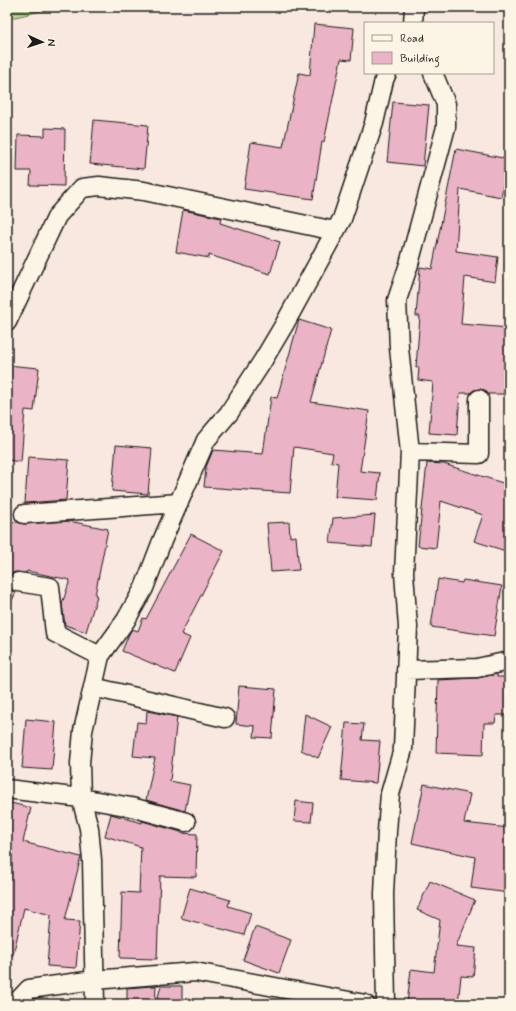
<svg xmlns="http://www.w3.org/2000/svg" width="516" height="1011" viewBox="0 0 516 1011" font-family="Mynerve,sans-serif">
	<rect width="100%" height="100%" fill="#f9e8df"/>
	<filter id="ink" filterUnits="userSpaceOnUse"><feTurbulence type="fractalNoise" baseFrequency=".025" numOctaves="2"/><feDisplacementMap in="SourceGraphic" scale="8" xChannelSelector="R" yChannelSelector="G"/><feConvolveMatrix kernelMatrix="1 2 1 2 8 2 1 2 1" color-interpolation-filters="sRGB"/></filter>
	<g filter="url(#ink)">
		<path fill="#b7d58e" stroke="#6a7855" d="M7 7H58L7 19Z"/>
		<path fill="#ebb3c6" stroke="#1c1c1c" d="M314 24 354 28 351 60 341 59 324 142H322L313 199 244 189 251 142 283 147 299 73 310 75Z
			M393 102 429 105 423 166 387 162Z
			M94 120 148 125 144 169 90 164Z
			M45 128 65 129 64 186 30 185 31 171H17L18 135 45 136Z
			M456 149 508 159 501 197 460 189 456 251 498 257 495 282 465 277 461 324 509 328V394H488L485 390 479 389 474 390 470 393H460L457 435 429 433 433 382 418 380 419 367H416L420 316H416L420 267 432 269Z
			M183 210 221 218 220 223 280 242 270 274 209 255V258L176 252Z
			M299 320 331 330 311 402 369 411 360 471 380 473 377 500 335 497 338 463 331 462 333 453 294 447 290 493 204 487 206 467 213 450 263 454 271 397 277 398Z
			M7 365 39 368 34 411 25 410 21 462 7 460Z
			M116 445 152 448 148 494 112 491Z
			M28 457 69 460 66 500 25 503Z
			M427 463 444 464 509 485V552L474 541 483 515 441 501 436 548 418 546Z
			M375 515 372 547 330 543 333 518Z
			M7 521 17 522 25 524 69 521 108 529 95 595 97 596 86 632 65 625 62 604 70 580 27 571 26 573 14 572 10 576 8 580V585L11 590 16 592 7 611Z
			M289 522 290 537 296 536 299 570 271 572 267 523Z
			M191 534 224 551 181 634 190 638 175 673 122 651 129 634 132 629 138 631 143 618 146 619Z
			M438 579 462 583 463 580 502 586 494 636 431 627Z
			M497 674V677H509V715H496L495 723H484L483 755 436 753 438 680 477 678Z
			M239 686 276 689 272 738 254 737 255 726 236 724Z
			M147 711 177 717 170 781 190 785 185 811 146 800 155 758 133 756 137 722 146 723Z
			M305 714 332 727 318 758 301 750Z
			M26 719 56 722 52 770 22 768Z
			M346 723 364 724 362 740 380 741 376 783 341 780Z
			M424 784 470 794 464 823 509 828V893L471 888 475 857 412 843Z
			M296 801 313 803 311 822 294 821Z
			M7 802 31 808 23 842 81 857 65 920 80 921 76 968 47 966 51 915 24 908 13 955H7Z
			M111 814 142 823V821L181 832V833L197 834 196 877 160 876 157 959 120 958 122 892 139 893 141 847 105 836Z
			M430 881 475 900 456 946 476 948 473 977 461 976 458 1004H407L411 969 434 972 440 920 417 910Z
			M190 888 230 900 228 906 251 913 244 935 181 918Z
			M255 927 291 940 279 973 243 960Z
			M152 986H156L155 1004H127V988Z
			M161 986H182V1004H156Z"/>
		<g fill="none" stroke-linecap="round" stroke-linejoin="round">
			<defs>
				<path id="minor" d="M413 23 414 7
					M7 322 57 216 82 188 99 186 144 191 335 231
					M410 452 479 454V399
					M24 514 179 503
					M18 582 50 587 55 633 100 656
					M406 670 477 668 509 661
					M93 687 225 718
					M7 789 81 798 131 807 186 822
					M15 1004 29 989 94 980 195 972 365 1004
					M95 1004 92 860 89 828 81 798 80 763 83 731 100 656 126 620 144 588 162 541 206 440 229 413 262 362 284 325 342 219 374 123 384 80 387 73
					M386 1004 384 894 387 831 390 794 403 749 408 627 404 573 410 452 399 348 397 300 409 264 446 127V104L433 73"/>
			</defs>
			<use href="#minor" stroke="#1c1c1c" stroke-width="21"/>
			<use href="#minor" stroke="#fcf5e5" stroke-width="18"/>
		</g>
	</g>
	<rect width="516" height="1011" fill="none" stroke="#fcf5e5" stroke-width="24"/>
	<rect x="12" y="12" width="492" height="987" fill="none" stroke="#1c1c1c" stroke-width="1.5" filter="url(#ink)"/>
	<rect x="364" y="22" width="130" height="52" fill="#fcf5e5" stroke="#a29e95"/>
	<rect x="372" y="35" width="20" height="6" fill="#fcf5e5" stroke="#a29e95"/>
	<text x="400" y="42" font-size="12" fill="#1c1c1c">Road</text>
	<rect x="372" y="52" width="20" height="12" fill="#ebb3c6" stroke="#a29e95"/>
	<text x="400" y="62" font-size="12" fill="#1c1c1c">Building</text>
	<g transform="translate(42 42) rotate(93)" stroke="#fcf5e5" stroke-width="3" paint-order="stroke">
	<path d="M0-3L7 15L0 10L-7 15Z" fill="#1c1c1c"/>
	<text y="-6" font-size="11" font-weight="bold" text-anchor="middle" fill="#1c1c1c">N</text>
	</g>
</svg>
